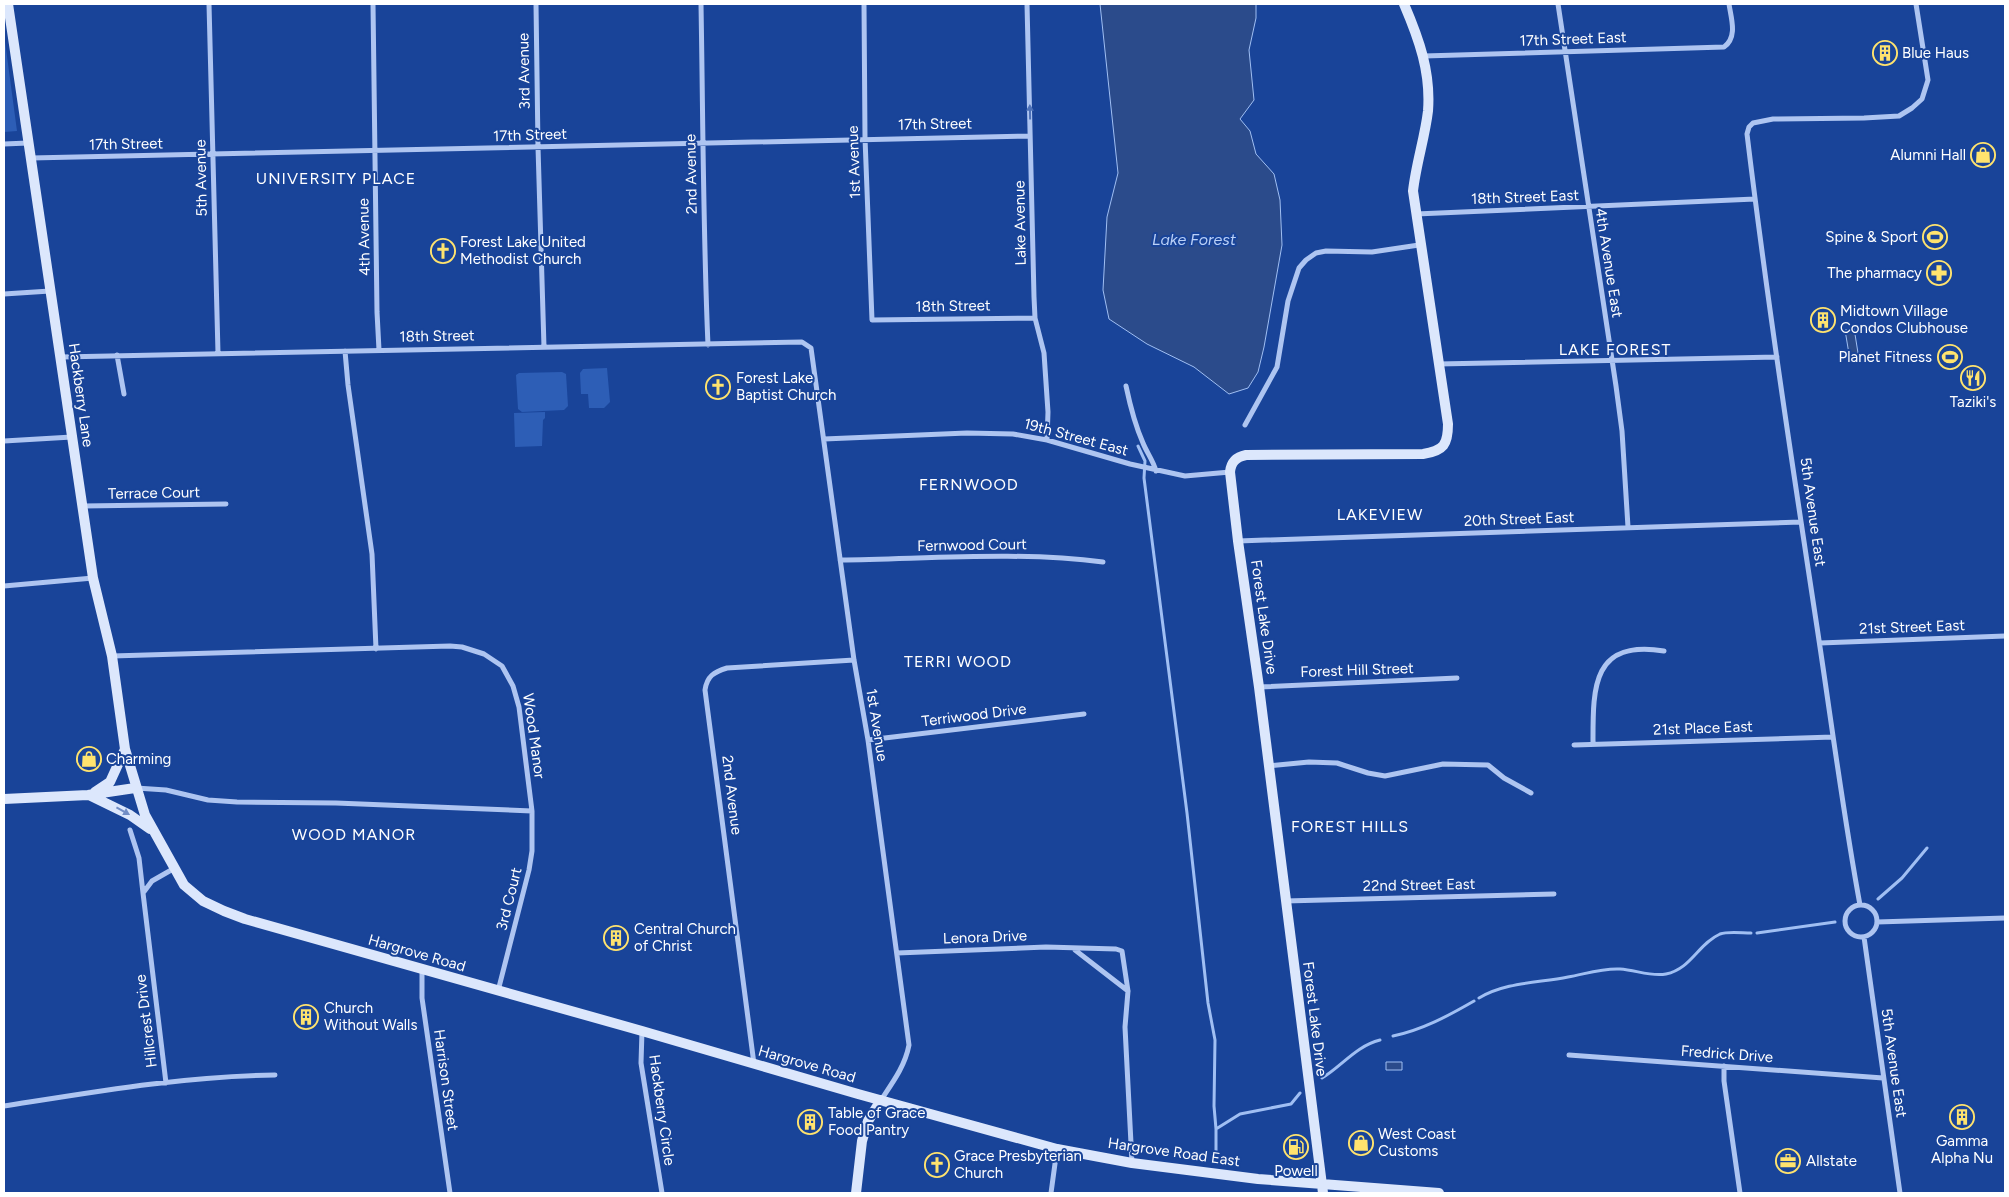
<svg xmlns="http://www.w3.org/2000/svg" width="2009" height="1197" viewBox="0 0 2009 1197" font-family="Figtree,sans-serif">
	<rect width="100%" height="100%" fill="#194499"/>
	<path fill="#2d5eb6" d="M4 34 17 131 4 132Z
		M607 368 610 402 604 408H589L588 394H581L580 373 583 369Z
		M562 372 566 374 568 406 564 410 522 412 518 409 516 375 519 373Z
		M545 412V418L543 420 542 446 515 447 514 413Z"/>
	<path fill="#2b4b8b" stroke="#a0bff3" d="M1100 4H1256V18L1249 50 1254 100 1240 119 1250 131 1256 154 1274 174 1280 200 1282 245 1264 347 1258 372 1248 388 1229 394 1194 367 1147 344 1109 319 1103 290 1107 217 1118 173Z
		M1854 328 1858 353 1852 356V354H1849L1845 330Z
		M1386 1062H1402V1070H1386Z"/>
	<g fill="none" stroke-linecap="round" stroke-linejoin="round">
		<path stroke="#a0bff3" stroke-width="3" d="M1138 446 1145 461 1144 478 1187 813 1208 1003 1215 1040 1214 1106 1216 1129V1161
			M1878 899 1902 878 1927 848
			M1757 933 1835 922
			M1479 998C1506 982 1538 983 1568 977 1585 974 1602 968 1620 969 1636 970 1651 977 1666 974 1691 969 1698 944 1720 934 1728 931 1742 933 1751 933
			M1393 1036C1422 1030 1448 1016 1474 1001
			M1322 1078C1342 1066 1356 1046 1380 1040
			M1216 1129 1240 1114 1291 1104 1300 1093"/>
		<path stroke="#aec5f1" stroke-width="5" d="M209 4 218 353
			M373 4 377 312 379 350
			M536 4 538 147 544 347
			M701 4C703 117 703 231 708 345
			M864 4 865 138 872 320 1035 318
			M1027 4 1034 297 1035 318 1044 353 1048 412 1047 440
			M1558 4 1616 386 1622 431 1628 527
			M1424 56 1724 47C1738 37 1731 18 1729 4
			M4 144 28 143
			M31 158 1030 136
			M1416 214 1755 199
			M4 294 50 291
			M345 351 348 385 372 554 376 649
			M117 355 124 394
			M61 357 802 342 811 348 854 660 868 740 909 1045C905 1066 893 1082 881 1100
			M1438 364 1777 357
			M1126 386C1130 405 1135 425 1143 443 1147 453 1153 460 1156 471
			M1245 425 1277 367 1288 301 1299 268 1306 260 1316 253 1326 251 1372 252 1419 245
			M824 439 967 433 1013 434 1047 440 1130 464 1185 476 1230 472
			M4 441 72 437
			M83 506 226 504
			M1238 541 1801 522
			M840 560C927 559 1018 551 1103 562
			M4 586 93 578
			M1820 643 2005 636
			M112 656 450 646 462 647 484 654 502 666 513 686 519 707 532 811V851L529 870 498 991
			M1259 687 1457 678
			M868 740 1084 714
			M1593 744C1593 689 1591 639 1664 651
			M1574 745 1833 737
			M1268 766 1309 762 1337 763 1368 773 1385 776 1443 764 1488 765 1504 778 1531 793
			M136 788 166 790 208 800 237 802 336 803 532 811
			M130 830 139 858 143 893
			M1285 901 1554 894
			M1860 905C1843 813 1831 719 1817 627 1792 463 1767 299 1747 134L1749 127 1753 123 1773 119 1864 118 1899 116 1912 108 1922 99 1928 80 1916 4
			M1845 921a16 16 0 1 1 32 0a16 16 0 1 1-32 0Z
			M1877 922 2005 918
			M1864 937 1900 1193
			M1075 950 1128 991
			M897 953 1046 947 1116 949 1122 951 1128 991 1125 1027 1132 1163
			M422 970V998L450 1193
			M642 1031 641 1063 662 1193
			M1569 1055 1883 1078
			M754 1064 705 690C707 676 714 672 727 668L854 660
			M1724 1066V1081L1740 1193
			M166 1083 143 893 152 881 173 869
			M4 1106C93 1092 184 1076 275 1075
			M1051 1193 1057 1149"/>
		<path stroke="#dce7fc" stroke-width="10" d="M8 4 93 578 112 656 125 749 145 815 184 885 203 901 224 911 245 919 642 1031 858 1094 1057 1149 1132 1163 1258 1179 1439 1193
			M95 792 110 782 125 749
			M89 795 130 815 150 829
			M4 799 88 795 135 788
			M856 1193 862 1141 868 1121 881 1100
			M1323 1193 1259 687 1238 541 1230 472C1231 462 1236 457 1246 455L1423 454C1444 451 1448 444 1448 424L1413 191C1416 164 1425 137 1428 111 1431 72 1419 39 1404 4"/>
	</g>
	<defs><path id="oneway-solid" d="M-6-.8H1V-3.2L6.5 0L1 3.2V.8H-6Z" transform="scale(1.25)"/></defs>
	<use fill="#4d71b8" href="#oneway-solid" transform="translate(1030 112) rotate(-91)"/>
	<use fill="#718dc6" href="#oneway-solid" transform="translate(123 811) rotate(29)"/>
	<defs>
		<symbol id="building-ring" viewBox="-11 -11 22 22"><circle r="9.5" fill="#194499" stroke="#ffe36e" stroke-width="1.5"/><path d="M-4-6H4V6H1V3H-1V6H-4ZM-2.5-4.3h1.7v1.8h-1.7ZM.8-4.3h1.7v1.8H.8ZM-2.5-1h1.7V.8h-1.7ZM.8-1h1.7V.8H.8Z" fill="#ffe36e"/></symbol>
		<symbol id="shop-ring" viewBox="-11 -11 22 22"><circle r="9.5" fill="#194499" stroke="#ffe36e" stroke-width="1.5"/><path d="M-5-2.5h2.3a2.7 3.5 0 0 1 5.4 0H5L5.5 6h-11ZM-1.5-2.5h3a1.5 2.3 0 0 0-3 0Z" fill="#ffe36e"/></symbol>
		<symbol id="stadium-ring" viewBox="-11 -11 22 22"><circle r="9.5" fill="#194499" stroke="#ffe36e" stroke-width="1.5"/><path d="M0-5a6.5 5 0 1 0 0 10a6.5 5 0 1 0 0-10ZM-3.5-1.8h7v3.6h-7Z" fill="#ffe36e"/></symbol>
		<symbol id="church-ring" viewBox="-11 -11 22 22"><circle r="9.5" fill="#194499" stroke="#ffe36e" stroke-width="1.5"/><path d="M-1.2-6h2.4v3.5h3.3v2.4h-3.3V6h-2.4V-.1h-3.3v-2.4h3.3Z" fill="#ffe36e"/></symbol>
		<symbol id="pharmacy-ring" viewBox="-11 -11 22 22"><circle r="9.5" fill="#194499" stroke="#ffe36e" stroke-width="1.5"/><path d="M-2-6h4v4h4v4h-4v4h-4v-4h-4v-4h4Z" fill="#ffe36e"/></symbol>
		<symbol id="restaurant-ring" viewBox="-11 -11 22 22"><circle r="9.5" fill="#194499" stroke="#ffe36e" stroke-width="1.5"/><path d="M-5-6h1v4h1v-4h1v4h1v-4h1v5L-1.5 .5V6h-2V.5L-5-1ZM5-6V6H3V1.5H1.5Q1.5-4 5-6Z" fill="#ffe36e"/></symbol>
		<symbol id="fuel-ring" viewBox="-11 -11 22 22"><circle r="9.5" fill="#194499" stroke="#ffe36e" stroke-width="1.5"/><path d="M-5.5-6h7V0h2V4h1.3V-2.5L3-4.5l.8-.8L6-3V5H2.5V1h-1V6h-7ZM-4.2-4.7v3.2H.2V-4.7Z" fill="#ffe36e"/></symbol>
		<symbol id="office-ring" viewBox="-11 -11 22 22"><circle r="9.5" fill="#194499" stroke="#ffe36e" stroke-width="1.5"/><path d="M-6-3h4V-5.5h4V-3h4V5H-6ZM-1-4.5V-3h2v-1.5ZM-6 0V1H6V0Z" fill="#ffe36e"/></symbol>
	</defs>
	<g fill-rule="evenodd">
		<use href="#building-ring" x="1871" y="39" width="28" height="28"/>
		<use href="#shop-ring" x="1969" y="141" width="28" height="28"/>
		<use href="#stadium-ring" x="1921" y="223" width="28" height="28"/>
		<use href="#church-ring" x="429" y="237" width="28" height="28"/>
		<use href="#pharmacy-ring" x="1925" y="259" width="28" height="28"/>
		<use href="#building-ring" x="1809" y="306" width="28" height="28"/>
		<use href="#stadium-ring" x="1936" y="343" width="28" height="28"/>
		<use href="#restaurant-ring" x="1959" y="364" width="28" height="28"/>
		<use href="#church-ring" x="704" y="373" width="28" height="28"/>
		<use href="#shop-ring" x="75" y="745" width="28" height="28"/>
		<use href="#building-ring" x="602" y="924" width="28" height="28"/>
		<use href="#building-ring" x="292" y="1003" width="28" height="28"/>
		<use href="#building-ring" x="1948" y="1103" width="28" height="28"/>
		<use href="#building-ring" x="796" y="1108" width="28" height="28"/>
		<use href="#shop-ring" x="1347" y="1129" width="28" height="28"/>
		<use href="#fuel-ring" x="1282" y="1133" width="28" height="28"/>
		<use href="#office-ring" x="1774" y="1147" width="28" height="28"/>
		<use href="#church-ring" x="923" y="1151" width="28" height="28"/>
	</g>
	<g text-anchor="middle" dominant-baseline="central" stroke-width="4" stroke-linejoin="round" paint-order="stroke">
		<g font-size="15" fill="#fff" stroke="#194499">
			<text transform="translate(1573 39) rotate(-2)">17th Street East</text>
			<text transform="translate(524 71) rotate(-91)">3rd Avenue</text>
			<text transform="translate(935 124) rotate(-1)">17th Street</text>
			<text transform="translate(530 135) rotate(-2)">17th Street</text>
			<text transform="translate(126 144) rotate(-1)">17th Street</text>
			<text transform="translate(854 162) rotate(-92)">1st Avenue</text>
			<text transform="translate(691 174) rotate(-91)">2nd Avenue</text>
			<text transform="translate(201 178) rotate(-91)">5th Avenue</text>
			<text transform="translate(1525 197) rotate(-2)">18th Street East</text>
			<text transform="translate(1020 223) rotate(-91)">Lake Avenue</text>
			<text transform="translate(364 237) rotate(-91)">4th Avenue</text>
			<text transform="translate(1609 263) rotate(81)">4th Avenue East</text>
			<text transform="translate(953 306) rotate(-1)">18th Street</text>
			<text transform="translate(437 336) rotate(-1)">18th Street</text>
			<text transform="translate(81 395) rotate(82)">Hackberry Lane</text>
			<text transform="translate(1076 437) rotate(15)">19th Street East</text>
			<text transform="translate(154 493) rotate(-1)">Terrace Court</text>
			<text transform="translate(1813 512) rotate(82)">5th Avenue East</text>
			<text transform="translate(1519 519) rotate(-2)">20th Street East</text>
			<text transform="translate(972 545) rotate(-1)">Fernwood Court</text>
			<text transform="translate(1264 617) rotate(82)">Forest Lake Drive</text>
			<text transform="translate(1912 627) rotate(-2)">21st Street East</text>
			<text transform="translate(1357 670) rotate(-2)">Forest Hill Street</text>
			<text transform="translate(974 715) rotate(-7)">Terriwood Drive</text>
			<text transform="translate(877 725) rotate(81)">1st Avenue</text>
			<text transform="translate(1703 728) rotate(-2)">21st Place East</text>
			<text transform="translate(534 736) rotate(82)">Wood Manor</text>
			<text transform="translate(732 795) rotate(83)">2nd Avenue</text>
			<text transform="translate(1419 885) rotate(-1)">22nd Street East</text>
			<text transform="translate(509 899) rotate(-76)">3rd Court</text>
			<text transform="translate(985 937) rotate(-2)">Lenora Drive</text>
			<text transform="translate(417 953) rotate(16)">Hargrove Road</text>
			<text transform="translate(1315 1019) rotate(83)">Forest Lake Drive</text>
			<text transform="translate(146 1021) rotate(-97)">Hillcrest Drive</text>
			<text transform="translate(1727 1054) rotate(4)">Fredrick Drive</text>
			<text transform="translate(1894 1063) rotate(82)">5th Avenue East</text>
			<text transform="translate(807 1064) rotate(16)">Hargrove Road</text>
			<text transform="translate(446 1080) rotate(82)">Harrison Street</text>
			<text transform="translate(662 1110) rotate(82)">Hackberry Circle</text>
			<text transform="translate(1174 1152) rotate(8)">Hargrove Road East</text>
		</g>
		<g font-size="15" fill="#fff" stroke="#194499" text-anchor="start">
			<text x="1902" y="53">Blue Haus</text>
			<text x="1966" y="155" text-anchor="end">Alumni Hall</text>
			<text x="1918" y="237" text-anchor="end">Spine &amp; Sport</text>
			<text x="460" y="242">Forest Lake United<tspan x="460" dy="17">Methodist Church</tspan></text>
			<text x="1922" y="273" text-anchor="end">The pharmacy</text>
			<text x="1840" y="311">Midtown Village<tspan x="1840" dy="17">Condos Clubhouse</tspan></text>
			<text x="1932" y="357" text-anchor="end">Planet Fitness</text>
			<text x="736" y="378">Forest Lake<tspan x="736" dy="17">Baptist Church</tspan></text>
			<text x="1973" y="402" text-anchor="middle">Taziki's</text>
			<text x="106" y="759">Charming</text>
			<text x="634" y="929">Central Church<tspan x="634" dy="17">of Christ</tspan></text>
			<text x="324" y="1008">Church<tspan x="324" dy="17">Without Walls</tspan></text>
			<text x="828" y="1113">Table of Grace<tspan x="828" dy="17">Food Pantry</tspan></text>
			<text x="1378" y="1134">West Coast<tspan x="1378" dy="17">Customs</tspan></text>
			<text x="1962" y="1141" text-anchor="middle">Gamma<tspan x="1962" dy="17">Alpha Nu</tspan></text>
			<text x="954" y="1156">Grace Presbyterian<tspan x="954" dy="17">Church</tspan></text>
			<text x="1806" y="1161">Allstate</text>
			<text x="1296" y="1171" text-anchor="middle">Powell</text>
		</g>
		<g font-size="16" letter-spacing="1" fill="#fff" stroke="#194499">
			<text x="336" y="178">UNIVERSITY PLACE</text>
			<text x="1615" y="349">LAKE FOREST</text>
			<text x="969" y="484">FERNWOOD</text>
			<text x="1380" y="514">LAKEVIEW</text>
			<text x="958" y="661">TERRI WOOD</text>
			<text x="1350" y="826">FOREST HILLS</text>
			<text x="354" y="834">WOOD MANOR</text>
		</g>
		<g font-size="16" font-style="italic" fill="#bad0f7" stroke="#194499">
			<text x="1194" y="239">Lake Forest</text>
		</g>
	</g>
	<rect width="2009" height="1197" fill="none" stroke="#ffffff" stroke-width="10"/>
</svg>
